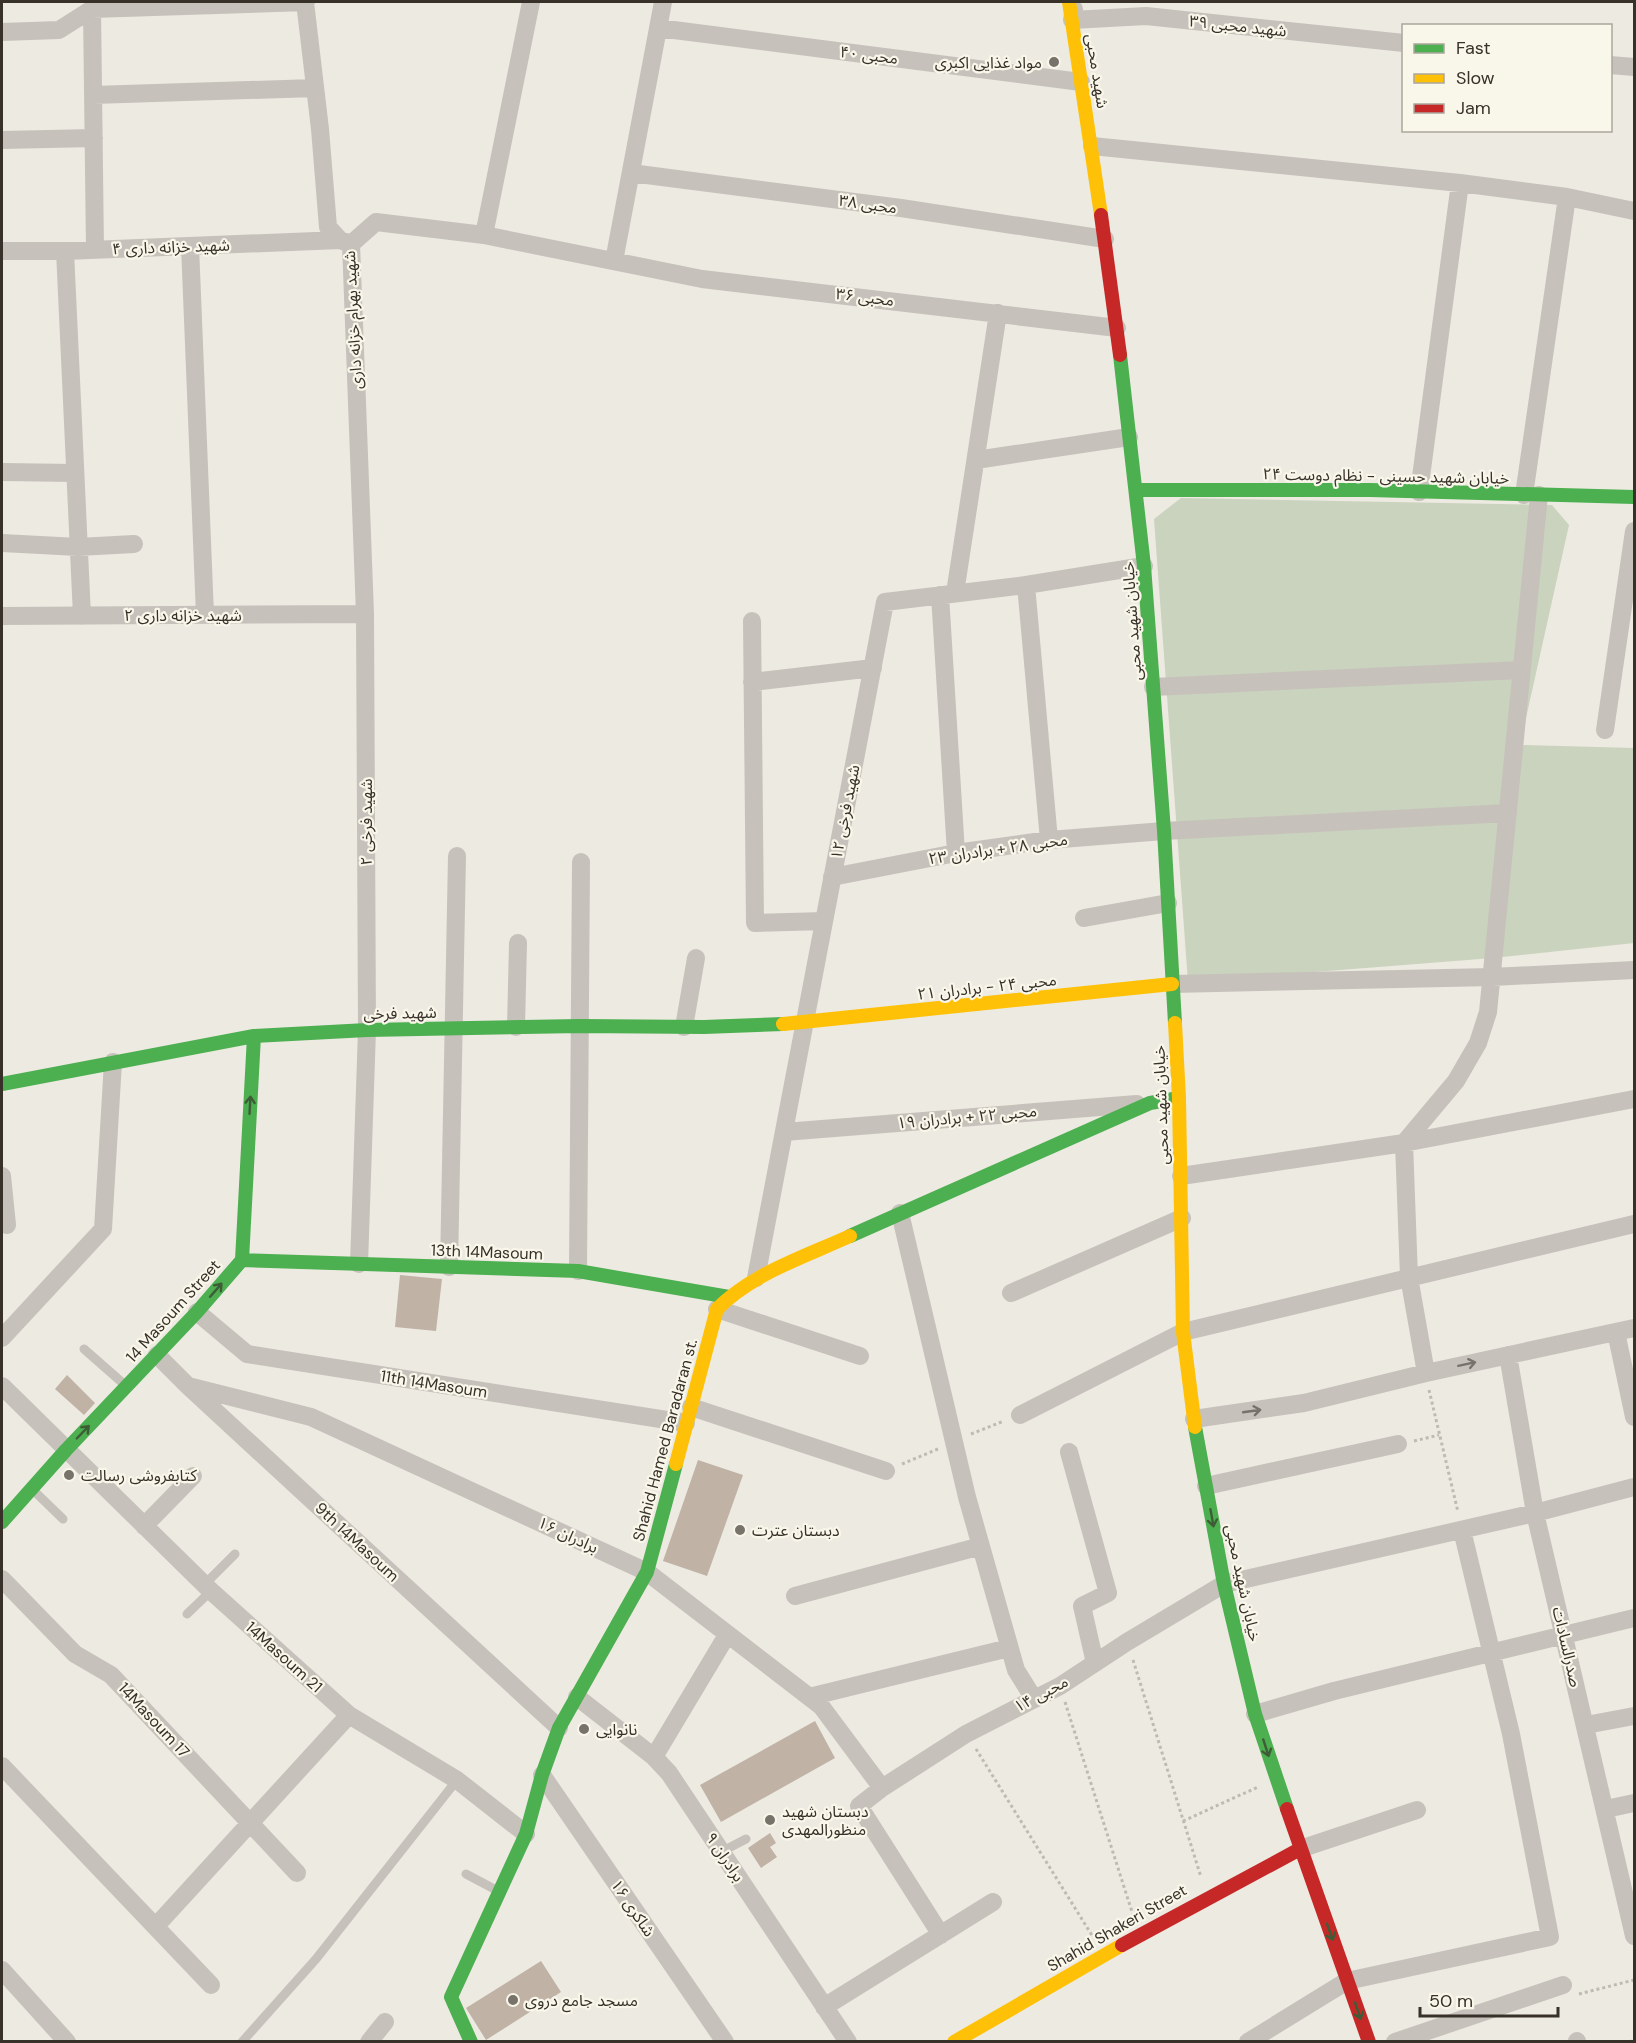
<svg xmlns="http://www.w3.org/2000/svg" width="1636" height="2043" viewBox="0 0 1636 2043" font-family="'DM Sans','Noto Sans Arabic',sans-serif">
	<rect width="100%" height="100%" fill="#edeae2"/>
	<path fill="#cad3bd" d="M1181 498 1552 505 1569 525 1520 745 1634 748V943L1493 958 1188 982 1154 519Z"/>
	<path fill="#c0b2a4" d="M400 1275 442 1279 436 1331 395 1327Z
		M67 1375 95 1403 84 1415 55 1389Z
		M698 1460 743 1475 707 1576 663 1561Z
		M815 1721 835 1758 721 1822 700 1785Z
		M770 1833 776 1843 770 1847 777 1857 761 1868 748 1848Z
		M541 1961 561 1992 486 2040 466 2008Z"/>
	<g fill="none" stroke-linecap="round" stroke-linejoin="round">
		<path stroke="#bfbbb4" stroke-width="3" stroke-dasharray="3 3" stroke-linecap="butt" d="M1429 1390 1458 1512
			M971 1434 1004 1421
			M1414 1441 1439 1435
			M902 1464 938 1449
			M1133 1660 1201 1877
			M1065 1702 1133 1915
			M976 1749 1093 1937
			M1183 1821 1258 1787
			M1579 1994 1634 1980
			M1629 2042 1634 2040"/>
		<path stroke="#c6c2bb" stroke-width="9" d="M84 1349 125 1385
			M32 1489 63 1519
			M204 1585 235 1554
			M187 1614 211 1591
			M721 1852 746 1839
			M466 1874 498 1891
			M242 2042 316 1959 457 1780"/>
		<path stroke="#c6c2bb" stroke-width="18" d="M305 2 320 129 328 227 340 240 351 244 365 614 367 1030 359 1264
			M92 9 95 250
			M1074 9 1072 20 1146 16 1404 43
			M658 28 1081 82
			M2 32 59 30 92 9 306 2
			M1610 65 1634 67
			M93 95 315 88
			M2 140 94 138
			M1092 146 1460 183 1567 197 1634 211
			M631 173 901 208 1105 239
			M484 235 531 2
			M351 244 376 222 484 235 702 279 1117 328
			M190 246 205 615
			M2 251H65L340 240
			M65 251 82 616
			M614 261 663 2
			M976 460 1129 437
			M2 472 75 473
			M1419 492 1460 183
			M1524 495 1567 197
			M2 543 78 547 134 544
			M1026 585 1049 840
			M955 593 998 313
			M940 595 956 853
			M2 616 365 614
			M752 621 755 923 824 921
			M752 682 873 668
			M1153 687 1522 670
			M1605 730 1634 531
			M832 877 956 853 1049 840 1164 831 1508 813
			M1084 918 1168 903
			M1172 984 1492 977 1634 970
			M516 1027 518 943
			M684 1027 696 958
			M784 1132 1137 1104
			M2 1176 7 1225
			M1181 1176 1404 1143 1634 1099
			M900 1213 967 1497 1016 1670 1034 1699
			M449 1267 457 856
			M578 1271 581 862
			M756 1278 885 602 1026 585 1144 566
			M1011 1293 1182 1218
			M717 1309 860 1356
			M197 1312 247 1354 686 1423
			M1616 1332 1634 1417
			M2 1338 103 1229 113 1062
			M157 1355 188 1386 559 1728
			M1508 1355 1535 1513 1634 1936
			M1426 1373 1409 1277 1404 1143 1456 1081 1478 1043 1488 1012 1539 495
			M2 1386 211 1591 349 1715 457 1780 526 1834
			M188 1386 311 1417 647 1572 821 1706 882 1788
			M691 1407 886 1471
			M1020 1415 1183 1332 1634 1224
			M1194 1419 1304 1403 1426 1373 1634 1328
			M1069 1452 1108 1593 1082 1606 1095 1663
			M1206 1486 1398 1444
			M144 1526 193 1476
			M2 1579 75 1654 111 1675 297 1873
			M795 1596 981 1546
			M577 1697 654 1757 669 1773 848 2042
			M809 1697 1009 1648
			M1255 1714 1334 1691 1634 1618
			M1586 1725 1634 1716
			M654 1757 727 1635
			M2 1766 211 1985
			M542 1775 725 2042
			M1606 1809 1634 1803
			M1300 1849 1417 1810
			M156 1926 349 1715
			M941 1935 859 1806 882 1788 966 1734 1060 1686 1127 1642 1224 1584 1535 1513 1634 1487
			M2 1970 67 2042
			M824 2007 993 1902
			M369 2042 385 2022
			M1248 2042 1347 1981 1550 1937 1511 1734 1462 1530
			M1395 2042 1563 1985
			M1577 2042V2041"/>
		<path stroke="#4caf50" stroke-width="14" d="M1120 355 1144 566 1164 831 1175 1023
			M1136 490H1370L1634 497
			M2 1084 254 1036 367 1030 580 1026 704 1027 783 1024
			M850 1236 1150 1103 1179 1098
			M242 1260 578 1271 729 1297
			M1195 1427 1224 1584 1255 1714 1287 1809
			M2 1522 66 1450 197 1312 242 1260 254 1036
			M471 2042 451 1997 526 1834 542 1775 559 1728 647 1572 676 1464"/>
		<path stroke="#ffc107" stroke-width="14" d="M1069 2 1101 215
			M1175 1023 1179 1098 1183 1332 1195 1427
			M783 1024 1172 984
			M676 1464 717 1309C753 1273 804 1257 850 1236
			M954 2042 1122 1945"/>
		<path stroke="#c62828" stroke-width="14" d="M1101 215 1120 355
			M1287 1809 1369 2042
			M1122 1945 1300 1849"/>
	</g>
	<defs><path id="oneway-shaft" d="M-6 0H5M1.5-3L5.5 0L1.5 3" fill="none" stroke-width="1.6" stroke-linecap="round" stroke-linejoin="round" transform="scale(1.5)"/></defs>
	<g stroke="#3e5d37">
		<use href="#oneway-shaft" transform="translate(250 1105) rotate(-87)"/>
		<use href="#oneway-shaft" transform="translate(216 1290) rotate(-49)"/>
		<use href="#oneway-shaft" transform="translate(83 1432) rotate(-46)"/>
		<use href="#oneway-shaft" transform="translate(1212 1518) rotate(80)"/>
		<use href="#oneway-shaft" transform="translate(1266 1748) rotate(72)"/>
		<use href="#oneway-shaft" transform="translate(1330 1932) rotate(70)"/>
		<use href="#oneway-shaft" transform="translate(1358 2011) rotate(71)"/>
	</g>
	<g stroke="#77726b">
		<use href="#oneway-shaft" transform="translate(1467 1364) rotate(-12)"/>
		<use href="#oneway-shaft" transform="translate(1252 1411) rotate(-8)"/>
	</g>
	<g fill="#77726a" stroke="#f9f6ea" stroke-width="2">
		<circle cx="1054" cy="62" r="6"/>
		<circle cx="69" cy="1475" r="6"/>
		<circle cx="740" cy="1530" r="6"/>
		<circle cx="584" cy="1729" r="6"/>
		<circle cx="770" cy="1820" r="6"/>
		<circle cx="513" cy="2000" r="6"/>
	</g>
	<g text-anchor="middle" dominant-baseline="central" stroke-width="4.5" stroke-linejoin="round" paint-order="stroke">
		<g font-size="16" fill="#373129" stroke="#f9f6ea">
			<text transform="translate(1238 26) rotate(6)">شهید محبی ۳۹</text>
			<text transform="translate(869 55) rotate(7)">محبی ۴۰</text>
			<text transform="translate(1097 71) rotate(81)">شهید محبی</text>
			<text transform="translate(868 204) rotate(8)">محبی ۳۸</text>
			<text transform="translate(171 247) rotate(-2)">شهید خزانه داری ۴</text>
			<text transform="translate(865 297) rotate(7)">محبی ۳۶</text>
			<text transform="translate(353 320) rotate(-93)">شهید بهرام خزانه داری</text>
			<text transform="translate(1386 476) rotate(1)">خیابان شهید حسینی - نظام دوست ۲۴</text>
			<text x="183" y="615">شهید خزانه داری ۲</text>
			<text transform="translate(1132 621) rotate(-94)">خیابان شهید محبی</text>
			<text transform="translate(845 812) rotate(-79)">شهید فرخی ۱۲</text>
			<text transform="translate(366 822) rotate(-90)">شهید فرخی ۲</text>
			<text transform="translate(998 849) rotate(-8)">محبی ۲۸ + برادران ۲۳</text>
			<text transform="translate(987 987) rotate(-6)">محبی ۲۴ - برادران ۲۱</text>
			<text transform="translate(400 1013) rotate(-1)">شهید فرخی</text>
			<text transform="translate(1161 1105) rotate(-92)">خیابان شهید محبی</text>
			<text transform="translate(967 1117) rotate(-5)">محبی ۲۲ + برادران ۱۹</text>
			<text transform="translate(487 1252) rotate(2)">13th 14Masoum</text>
			<text transform="translate(173 1311) rotate(-48)">14 Masoum Street</text>
			<text transform="translate(434 1384) rotate(9)">11th 14Masoum</text>
			<text transform="translate(665 1440) rotate(-75)">Shahid Hamed Baradaran st.</text>
			<text transform="translate(568 1535) rotate(25)">برادران ۱۶</text>
			<text transform="translate(357 1542) rotate(43)">9th 14Masoum</text>
			<text transform="translate(1243 1583) rotate(78)">خیابان شهید محبی</text>
			<text transform="translate(1567 1647) rotate(77)">صدرالسادات</text>
			<text transform="translate(284 1657) rotate(42)">14Masoum 21</text>
			<text transform="translate(1041 1694) rotate(-28)">محبی ۱۴</text>
			<text transform="translate(154 1720) rotate(47)">14Masoum 17</text>
			<text transform="translate(725 1857) rotate(56)">برادران ۹</text>
			<text transform="translate(633 1908) rotate(56)">شاکری ۱۶</text>
			<text transform="translate(1117 1928) rotate(-30)">Shahid Shakeri Street</text>
		</g>
		<g font-size="16" fill="#373129" stroke="#f9f6ea" text-anchor="start">
			<text x="1042" y="62" text-anchor="end">مواد غذایی اکبری</text>
			<text x="81" y="1475">کتابفروشی رسالت</text>
			<text x="752" y="1530">دبستان عترت</text>
			<text x="596" y="1729">نانوایی</text>
			<text x="782" y="1811">دبستان شهید<tspan x="782" dy="18">منظورالمهدی</tspan></text>
			<text x="525" y="2000">مسجد جامع دروی</text>
		</g>
	</g>
	<rect width="1636" height="2043" fill="none" stroke="#373129" stroke-width="6"/>
	<rect x="1402" y="24" width="210" height="108" fill="#f9f6ea" stroke="#aba79d" stroke-width="1.5"/>
	<rect x="1414" y="44" width="30" height="9" fill="#4caf50" stroke="#aba79d" stroke-width="1.5"/>
	<text x="1456" y="54" font-size="18" fill="#373129">Fast</text>
	<rect x="1414" y="74" width="30" height="9" fill="#ffc107" stroke="#aba79d" stroke-width="1.5"/>
	<text x="1456" y="84" font-size="18" fill="#373129">Slow</text>
	<rect x="1414" y="104" width="30" height="9" fill="#c62828" stroke="#aba79d" stroke-width="1.5"/>
	<text x="1456" y="114" font-size="18" fill="#373129">Jam</text>
	<path d="M1420 2007v9h138v-9" fill="none" stroke="#373129" stroke-width="3"/>
	<text x="1429" y="2007" font-size="18" fill="#373129" stroke="#f9f6ea" stroke-width="4.5" paint-order="stroke">50 m</text>
</svg>
